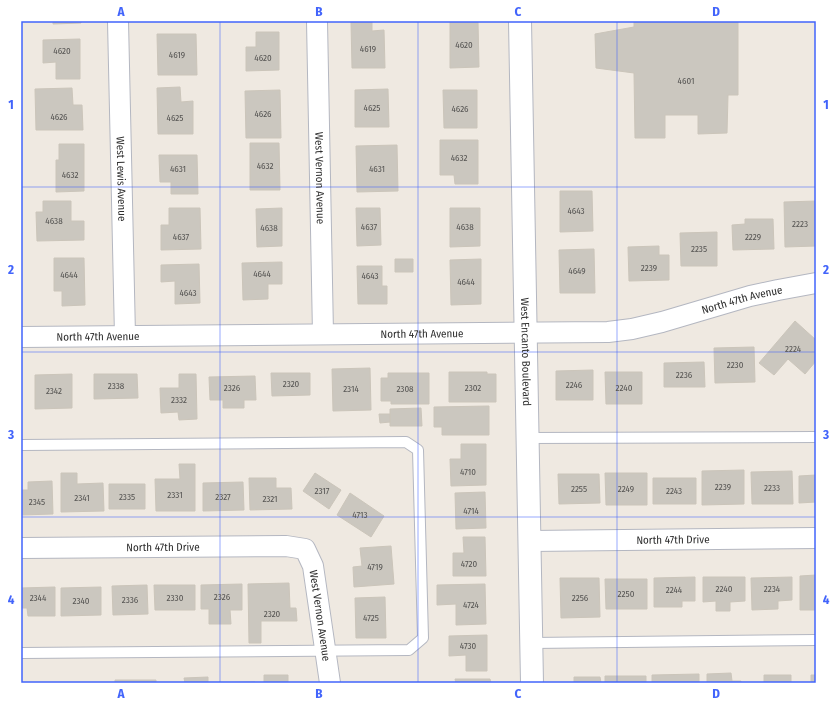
<svg xmlns="http://www.w3.org/2000/svg" width="837" height="704" viewBox="0 0 837 704" font-family="'Fira Sans Condensed',sans-serif">
	<rect width="100%" height="100%" fill="#efe9e1"/>
	<path fill="#cbc7bf" stroke="#cbc5ba" d="M53 21H81V23L53 24Z
		M372 21V31L384 30 385 68H352L351 22Z
		M634 21H738V95H728L727 133 698 134V115H665V138H635L634 73 596 68 595 34 634 27Z
		M450 22H478L479 67 450 68Z
		M256 32H279V70L246 71V47H256Z
		M157 34H196L197 75H158Z
		M80 39V79H56V62L43 63V40Z
		M180 87 181 102 193 101V134H158L157 88Z
		M72 88 73 105H82L83 130H36L35 89Z
		M388 89 389 127H355V90Z
		M280 90 281 138H246L245 91Z
		M443 90H477V128H444Z
		M440 140H478V184H455L454 175H440Z
		M250 143H279L280 190H250Z
		M59 144H84V191L56 192V160H59Z
		M397 145 398 191 357 192 356 146Z
		M159 155H197L198 194H171V182H160Z
		M560 191H592L593 231 560 232Z
		M43 201H71V221H84V240L37 241 36 212H43Z
		M816 201V246L785 247 784 202Z
		M169 208H200L201 249 161 250V225H169Z
		M282 208V246L257 247 256 209Z
		M356 208H380L381 245 357 246Z
		M450 208H480V246L450 247Z
		M745 219H773L774 249 733 250 732 225 745 224Z
		M717 232V266H681L680 233Z
		M659 246V255H669V280L629 281 628 247Z
		M594 249 595 293H560L559 250Z
		M54 258H84L85 305 62 306V291H54Z
		M395 259H413V272H395Z
		M481 259V304L451 305 450 260Z
		M282 262V284H268V299L243 300 242 263Z
		M199 264 200 303 175 304V281L161 282V265Z
		M357 266H382V286H387V304H358Z
		M795 321 816 340V361L805 374 788 359 774 375 759 363Z
		M754 347 755 382 715 383 714 348Z
		M704 362 705 387H664V363Z
		M370 368 371 410 333 411 332 369Z
		M593 370V400H556V371Z
		M449 372H487V374H496V402H449Z
		M605 372H642V404H606Z
		M271 373H310V395L272 396Z
		M388 373H429V404H391V401H381V378H388Z
		M72 374V408L35 409V375Z
		M94 374H137L138 398 94 399Z
		M179 374H196L197 419 179 420 178 412 161 413 160 388H179Z
		M255 376 256 400H244V408H223V400H210L209 377Z
		M489 406V435H442V427H434V407Z
		M421 408 422 426H390V409Z
		M379 414H390V422L380 423Z
		M461 444H486V485L451 486 450 459H461Z
		M179 464H195V511H156L155 479H180Z
		M744 470V504L702 505V471Z
		M792 471 793 504H752L751 472Z
		M61 473H77V484L103 483 104 511 61 512Z
		M315 473 341 490 329 509 303 491Z
		M605 473H647V505H606Z
		M558 474H599L600 503 559 504Z
		M816 475V502L799 503V476Z
		M249 478H276V488H291L292 509 250 510Z
		M653 478H696V504H653Z
		M52 481 53 514 21 515V490H28V482Z
		M243 482 244 510 203 511V483Z
		M109 484H145V509H109Z
		M485 492 486 528 456 529 455 493Z
		M350 493 384 516 371 537 337 515Z
		M463 537H485L486 576H453V553H464Z
		M391 546 394 584 354 587 353 567 362 566 360 548Z
		M816 575V610H800V576Z
		M695 577V601H682V607H654V578Z
		M703 577H745V601L730 602V611H716V601L703 602Z
		M792 577V600L778 601V609L752 610 751 578Z
		M560 578H599L600 617 561 618Z
		M605 579H647V609H606Z
		M289 583 290 608H296L297 621H261V643H249L248 584Z
		M242 584V610H230L231 624H209V609H201V585Z
		M485 584 486 624 456 625V604L437 605V585Z
		M147 585 148 614 113 615 112 586Z
		M154 585H195V610H155Z
		M55 587V616H28L27 608H21V588Z
		M101 587V615L61 616V588Z
		M385 597 386 638H356L355 598Z
		M487 635V671H466V655L449 656V636Z
		M731 673 732 681H741V683H707V674Z
		M699 674V683H652V675Z
		M264 675H288V683H312H264Z
		M764 675H791V683H761H764Z
		M811 675H816V683H797H811Z
		M605 676H646V683H605Z
		M208 677V683H185L184 678Z
		M574 677H600L601 683H574Z
		M455 679H490L491 683H456Z
		M115 680H156V683H115Z
		M255 682V683H214Z"/>
	<g fill="none" stroke-linecap="round" stroke-linejoin="round">
		<defs>
			<path id="lane" d="M528 438 816 437
				M21 445 406 442 418 450 423 638 409 650 21 653
				M531 643 816 640"/>
			<g id="street">
				<path id="s1" d="M118 21 125 336"/>
				<path id="s2" d="M317 21 323 334"/>
				<path id="s3" d="M21 337 608 332 632 329 662 322 750 296 778 290 816 283"/>
				<path id="s4" d="M530 541 816 538"/>
				<path id="s5" d="M21 548 286 546 305 549 313 566 330 683"/>
			</g>
			<g id="secondary">
				<path id="s6" d="M520 21 532 683"/>
			</g>
		</defs>
		<use href="#lane" stroke="#b4b7c1" stroke-width="12"/>
		<use href="#street" stroke="#b4b7c1" stroke-width="22"/>
		<use href="#secondary" stroke="#b4b7c1" stroke-width="24"/>
		<use href="#lane" stroke="#fff" stroke-width="10"/>
		<use href="#street" stroke="#fff" stroke-width="20"/>
		<use href="#secondary" stroke="#fff" stroke-width="22"/>
	</g>
	<path fill="none" stroke="#4264fb" stroke-width="1" stroke-opacity="0.55" d="M220 21V683M418 21V683M617 21V683M21 187H816M21 352H816M21 517H816"/>
	<g text-anchor="middle" dominant-baseline="central" stroke-width="4" stroke-linejoin="round" paint-order="stroke">
		<g font-size="9" fill="#555452">
			<text x="464" y="45">4620</text>
			<text x="368" y="49">4619</text>
			<text x="62" y="51">4620</text>
			<text x="177" y="55">4619</text>
			<text x="263" y="58">4620</text>
			<text x="686" y="81">4601</text>
			<text x="372" y="108">4625</text>
			<text x="460" y="109">4626</text>
			<text x="263" y="114">4626</text>
			<text x="59" y="117">4626</text>
			<text x="175" y="118">4625</text>
			<text x="459" y="158">4632</text>
			<text x="265" y="166">4632</text>
			<text x="178" y="169">4631</text>
			<text x="377" y="169">4631</text>
			<text x="70" y="175">4632</text>
			<text x="576" y="211">4643</text>
			<text x="54" y="221">4638</text>
			<text x="800" y="224">2223</text>
			<text x="369" y="227">4637</text>
			<text x="465" y="227">4638</text>
			<text x="269" y="228">4638</text>
			<text x="181" y="237">4637</text>
			<text x="753" y="237">2229</text>
			<text x="699" y="249">2235</text>
			<text x="649" y="268">2239</text>
			<text x="577" y="271">4649</text>
			<text x="262" y="274">4644</text>
			<text x="69" y="275">4644</text>
			<text x="370" y="276">4643</text>
			<text x="466" y="282">4644</text>
			<text x="188" y="293">4643</text>
			<text x="793" y="349">2224</text>
			<text x="735" y="365">2230</text>
			<text x="684" y="375">2236</text>
			<text x="291" y="384">2320</text>
			<text x="574" y="385">2246</text>
			<text x="116" y="386">2338</text>
			<text x="232" y="388">2326</text>
			<text x="473" y="388">2302</text>
			<text x="624" y="388">2240</text>
			<text x="351" y="389">2314</text>
			<text x="405" y="389">2308</text>
			<text x="54" y="391">2342</text>
			<text x="179" y="400">2332</text>
			<text x="468" y="472">4710</text>
			<text x="723" y="487">2239</text>
			<text x="772" y="488">2233</text>
			<text x="579" y="489">2255</text>
			<text x="626" y="489">2249</text>
			<text x="322" y="491">2317</text>
			<text x="674" y="491">2243</text>
			<text x="175" y="495">2331</text>
			<text x="127" y="497">2335</text>
			<text x="223" y="497">2327</text>
			<text x="82" y="498">2341</text>
			<text x="270" y="499">2321</text>
			<text x="37" y="502">2345</text>
			<text x="471" y="511">4714</text>
			<text x="360" y="515">4713</text>
			<text x="469" y="564">4720</text>
			<text x="375" y="567">4719</text>
			<text x="724" y="589">2240</text>
			<text x="772" y="589">2234</text>
			<text x="674" y="590">2244</text>
			<text x="626" y="594">2250</text>
			<text x="222" y="597">2326</text>
			<text x="38" y="598">2344</text>
			<text x="175" y="598">2330</text>
			<text x="580" y="598">2256</text>
			<text x="130" y="600">2336</text>
			<text x="81" y="601">2340</text>
			<text x="471" y="605">4724</text>
			<text x="272" y="614">2320</text>
			<text x="371" y="618">4725</text>
			<text x="468" y="646">4730</text>
		</g>
		<g font-size="11" fill="#2e2e2e" stroke="#fff">
			<text stroke="none"><textPath href="#s2" startOffset="157">West Vernon Avenue</textPath></text>
			<text stroke="none"><textPath href="#s1" startOffset="158">West Lewis Avenue</textPath></text>
			<text stroke="none"><textPath href="#s3" startOffset="725">North 47th Avenue</textPath></text>
			<text stroke="none"><textPath href="#s3" startOffset="401">North 47th Avenue</textPath></text>
			<text stroke="none"><textPath href="#s3" startOffset="77">North 47th Avenue</textPath></text>
			<text stroke="none"><textPath href="#s6" startOffset="331">West Encanto Boulevard</textPath></text>
			<text stroke="none"><textPath href="#s4" startOffset="143">North 47th Drive</textPath></text>
			<text stroke="none"><textPath href="#s5" startOffset="142">North 47th Drive</textPath></text>
			<text stroke="none"><textPath href="#s5" startOffset="353">West Vernon Avenue</textPath></text>
		</g>
	</g>
	<rect width="837" height="704" fill="none" stroke="#ffffff" stroke-width="44"/>
	<rect x="22" y="22" width="793" height="660" fill="none" stroke="#4264fb" stroke-width="1.5"/>
	<g font-size="13" text-anchor="middle" font-weight="bold" fill="#4264fb">
		<text x="121" y="16">A</text>
		<text x="319" y="16">B</text>
		<text x="518" y="16">C</text>
		<text x="716" y="16">D</text>
		<text x="11" y="109">1</text>
		<text x="826" y="109">1</text>
		<text x="11" y="274">2</text>
		<text x="826" y="274">2</text>
		<text x="11" y="439">3</text>
		<text x="826" y="439">3</text>
		<text x="11" y="604">4</text>
		<text x="826" y="604">4</text>
		<text x="121" y="698">A</text>
		<text x="319" y="698">B</text>
		<text x="518" y="698">C</text>
		<text x="716" y="698">D</text>
	</g>
</svg>
